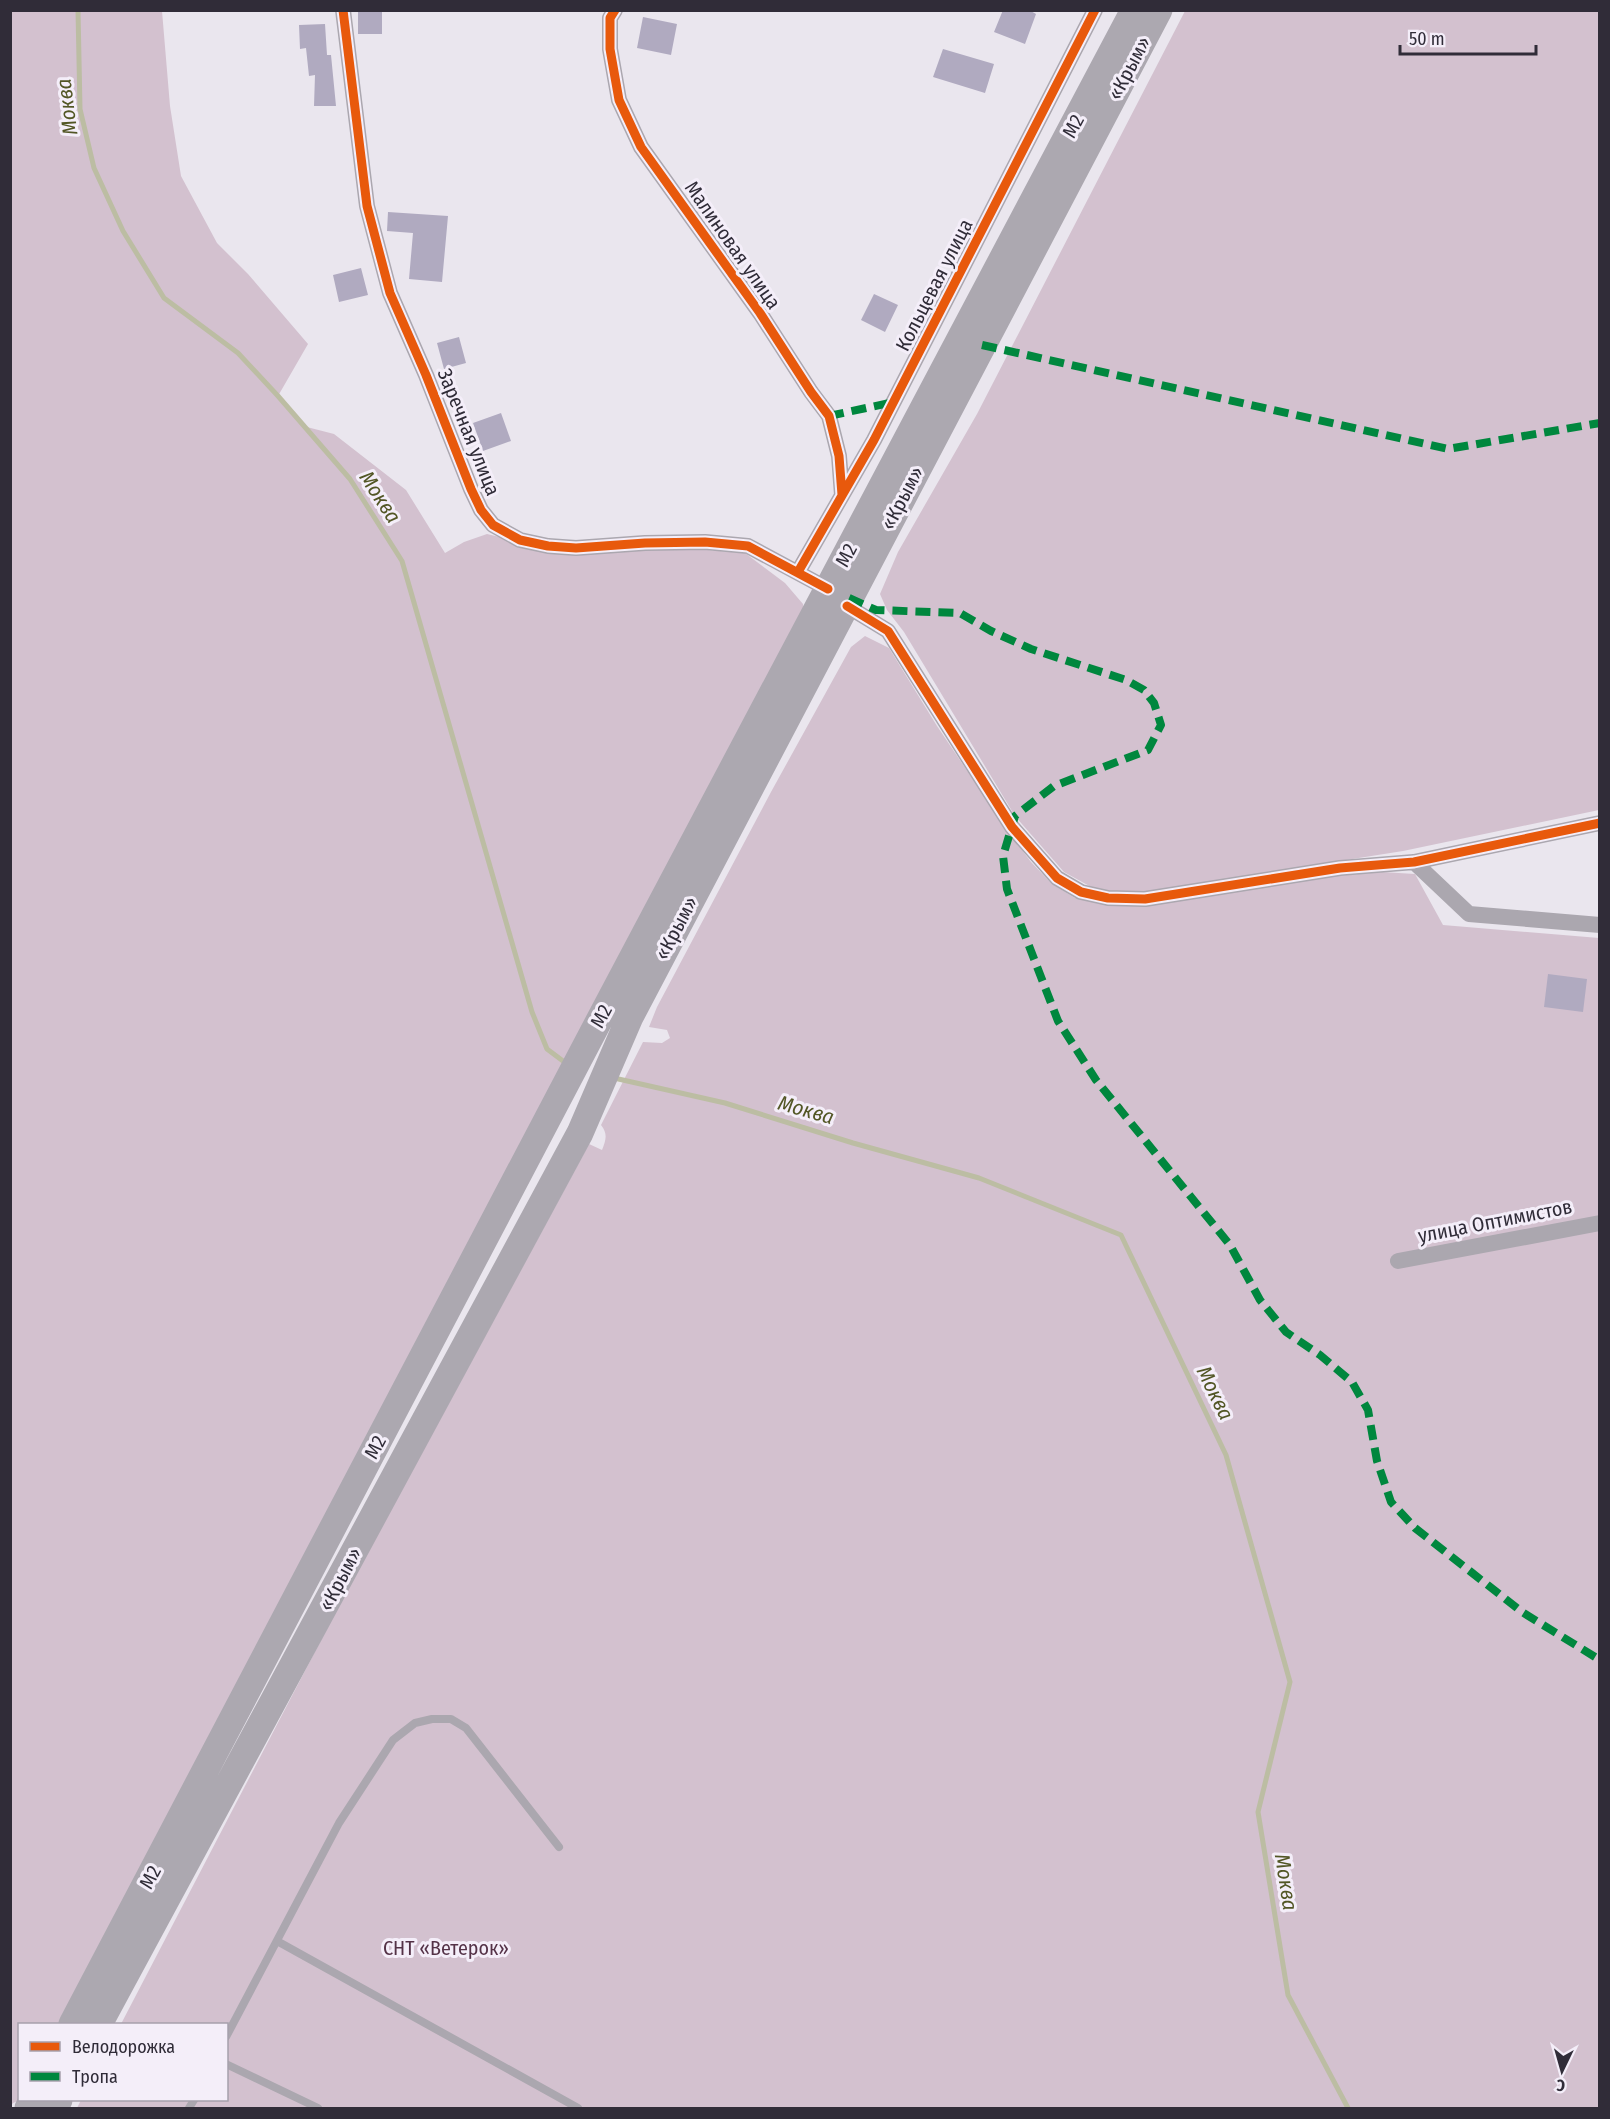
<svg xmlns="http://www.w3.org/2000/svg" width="1610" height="2119" viewBox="0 0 1610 2119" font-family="'Fira Sans Condensed',sans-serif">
	<rect width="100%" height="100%" fill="#eae6ee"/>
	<path fill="#d3c1cf" d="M11 11H162L170 106 181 176 217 243 248 274 308 344 278 396 303 426 334 434 406 490 445 553 464 542 487 534 520 542 646 545 745 553 785 583 803 604 806 627 76 2024H20V2100L13 2103 11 2106Z
		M1185 11H1599V810L1403 851 1144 892H1112L1093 888 1064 872 1015 816 904 632 887 610 880 594 898 552 977 414Z
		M865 636 889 648 937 726 1007 830 1031 862 1052 884 1075 898 1382 872 1415 874 1443 925 1599 938V2108H77L81 2100H226V2024H121L332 1619 589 1144 602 1150C606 1140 608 1134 601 1125L643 1042 662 1043 670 1038 667 1030 649 1027 657 1007 771 792 851 647Z"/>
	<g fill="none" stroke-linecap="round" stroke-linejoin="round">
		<path stroke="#bcbda3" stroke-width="5" d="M78 10 80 109 94 168 123 231 164 298 238 353 278 396 350 479 402 561 532 1012 547 1049 567 1064
			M614 1078 725 1103 853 1143 979 1178 1121 1235 1226 1455 1290 1682 1258 1812 1288 1995 1348 2108"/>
	</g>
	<path fill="#b0aac0" d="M358 10H382V34H358Z
		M1003 10H1029L1036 14 1025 44 994 32Z
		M643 17 677 24 671 55 637 48Z
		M325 24 327 55H331L336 106H314L315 75 309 76 306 48 300 49 299 25Z
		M943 49 994 64 985 93 933 77Z
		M388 212 448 216 442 282 409 279 413 233 387 231Z
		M361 268 368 295 339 302 333 275Z
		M874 294 898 305 885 332 861 320Z
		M459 337 466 363 444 369 437 343Z
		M501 413 511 441 483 451 473 423Z
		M1548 974 1587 979 1583 1012 1544 1007Z"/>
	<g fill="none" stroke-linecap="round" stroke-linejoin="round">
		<path stroke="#aba7af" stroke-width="8" d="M277 1941 578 2108
			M226 2037 339 1823 393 1740 415 1723 432 1719H451L466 1728 559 1847
			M226 2064 318 2108
			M189 2108 194 2100"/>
		<path stroke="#aba7af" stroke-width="16" d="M343 10 367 206 390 293 426 375 471 489 481 510 493 525 520 540 548 546 576 548 645 543 705 542 748 546 828 589
			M615 10 610 18V49L619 100 641 147 760 313 811 392 829 416 839 456 842 495
			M798 572 874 440 1095 10
			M847 606 888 631 1012 827 1057 878 1081 892 1108 898 1145 899 1340 868 1414 862 1600 823
			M1414 862 1469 914 1600 925
			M1398 1261 1600 1223"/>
		<path stroke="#aca8b0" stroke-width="27" d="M72 2024 602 1015 1134 10
			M99 2024 580 1133 630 1017 1159 10
			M28 2108 33 2100
			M54 2108 59 2100"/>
		<path stroke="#00873e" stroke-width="8" stroke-dasharray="15 8" stroke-linecap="butt" d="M982 345 1448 449 1600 423
			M829 416 894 402
			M849 598 876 610 960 613 991 631 1031 649 1126 680 1144 690 1154 703 1161 725 1148 750 1054 786 1015 816 1003 856 1007 889 1058 1021 1096 1080 1230 1245 1260 1300 1286 1332 1320 1355 1352 1382 1368 1410 1377 1461 1391 1502 1415 1528 1522 1612 1600 1660"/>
		<defs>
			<path id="cycleway" d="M343 10 367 206 390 293 426 375 471 489 481 510 493 525 520 540 548 546 576 548 645 543 705 542 748 546 828 589
				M615 10 610 18V49L619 100 641 147 760 313 811 392 829 416 839 456 842 495
				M798 572 874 440 1095 10
				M847 606 888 631 1012 827 1057 878 1081 892 1108 898 1145 899 1340 868 1414 862 1600 823"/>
		</defs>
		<use href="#cycleway" stroke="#f4eef9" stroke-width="13"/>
		<use href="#cycleway" stroke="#e8590c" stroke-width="9"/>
	</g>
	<g text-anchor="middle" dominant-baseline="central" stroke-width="6" stroke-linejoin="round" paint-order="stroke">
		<g font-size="20" fill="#302c38" stroke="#f4eef9">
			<text transform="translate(1129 68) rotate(-62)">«Крым»</text>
			<text transform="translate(1073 126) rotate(-62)">М2</text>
			<text transform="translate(733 245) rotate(55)">Малиновая улица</text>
			<text transform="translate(934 285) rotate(-63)">Кольцевая улица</text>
			<text transform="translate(469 432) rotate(68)">Заречная улица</text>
			<text transform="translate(902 498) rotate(-62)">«Крым»</text>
			<text transform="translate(846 555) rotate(-62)">М2</text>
			<text transform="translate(676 928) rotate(-62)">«Крым»</text>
			<text transform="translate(601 1016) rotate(-62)">М2</text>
			<text transform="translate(1495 1221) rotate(-11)">улица Оптимистов</text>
			<text transform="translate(375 1447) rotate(-62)">М2</text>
			<text transform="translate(340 1579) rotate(-62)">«Крым»</text>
			<text transform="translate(150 1877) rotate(-62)">М2</text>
		</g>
		<g font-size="20" fill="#543247" stroke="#f4eef9">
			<text x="446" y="1948">СНТ «Ветерок»</text>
		</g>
		<g font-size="21" font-style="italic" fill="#525625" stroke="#f4eef9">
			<text transform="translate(67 107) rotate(-97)">Моква</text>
			<text transform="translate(380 497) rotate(57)">Моква</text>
			<text transform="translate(806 1110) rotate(16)">Моква</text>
			<text transform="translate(1215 1393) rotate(64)">Моква</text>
			<text transform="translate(1286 1882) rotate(81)">Моква</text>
		</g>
	</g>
	<rect width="1610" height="2119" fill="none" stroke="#302c38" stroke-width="24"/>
	<rect x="18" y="2023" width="210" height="78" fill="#f4eef9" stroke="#a6a0ac" stroke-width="1.5"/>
	<rect x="30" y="2042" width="30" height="9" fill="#e8590c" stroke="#a6a0ac" stroke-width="1.5"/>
	<text x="72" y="2053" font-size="18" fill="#302c38">Велодорожка</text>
	<rect x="30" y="2072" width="30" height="9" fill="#00873e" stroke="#a6a0ac" stroke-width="1.5"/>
	<text x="72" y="2083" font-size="18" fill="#302c38">Тропа</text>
	<g transform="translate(1562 2071) rotate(185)" stroke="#f4eef9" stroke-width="4.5" paint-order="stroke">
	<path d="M0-4.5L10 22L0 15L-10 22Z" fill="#302c38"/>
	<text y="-9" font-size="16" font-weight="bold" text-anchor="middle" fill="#302c38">С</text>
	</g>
	<path d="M1400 45v9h136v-9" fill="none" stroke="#302c38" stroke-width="3"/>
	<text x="1409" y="45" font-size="18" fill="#302c38" stroke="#f4eef9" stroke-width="4.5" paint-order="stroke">50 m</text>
</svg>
